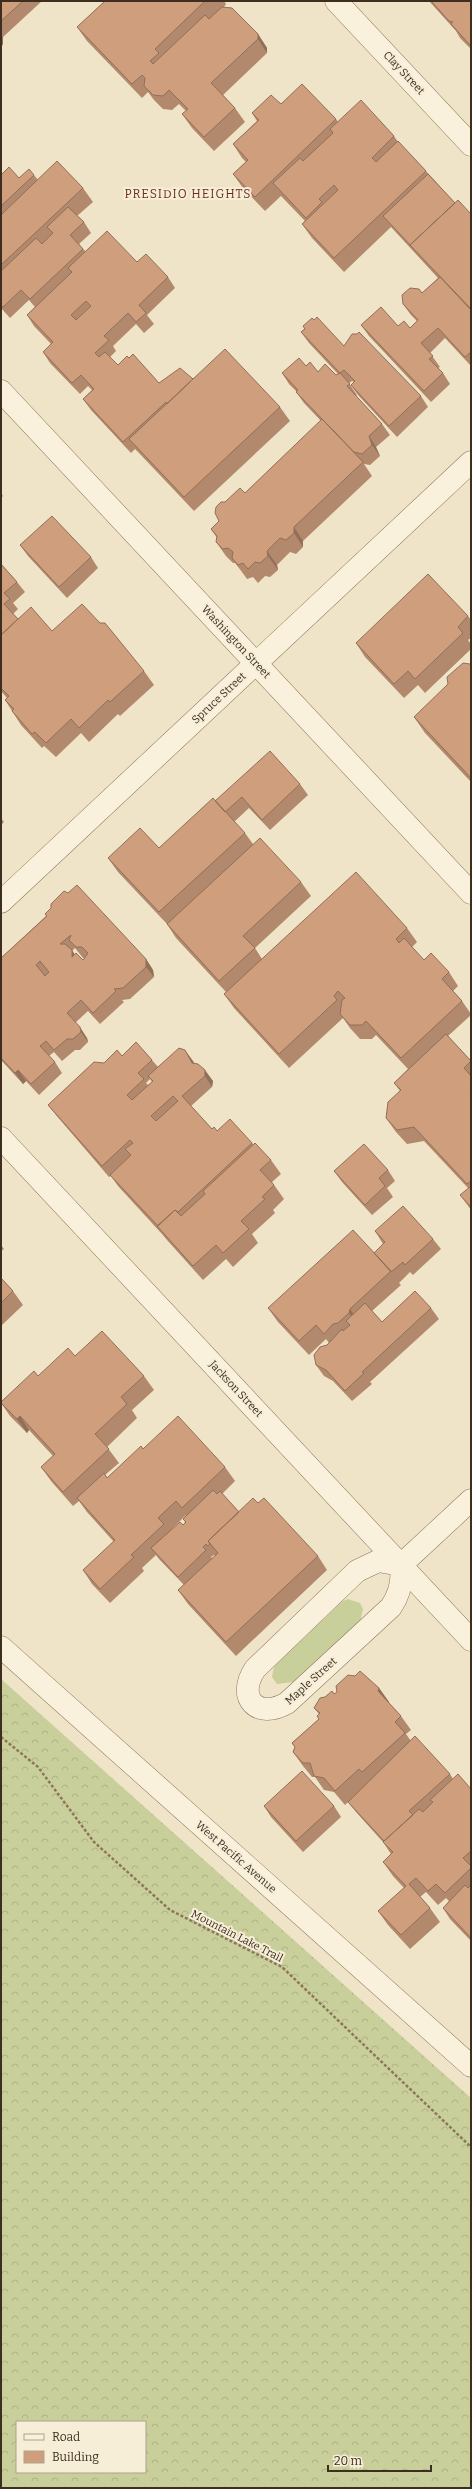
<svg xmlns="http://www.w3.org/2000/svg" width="472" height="2489" viewBox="0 0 472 2489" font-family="Bitter,serif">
	<defs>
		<pattern id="forest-crowns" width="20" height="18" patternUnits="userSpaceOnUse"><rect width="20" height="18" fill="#c9cf9b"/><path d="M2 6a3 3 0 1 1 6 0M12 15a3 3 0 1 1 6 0" fill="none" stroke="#aeb285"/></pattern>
	</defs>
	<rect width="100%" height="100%" fill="#f0e4c8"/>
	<path fill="url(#forest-crowns)" fill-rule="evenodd" d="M1 1679 471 2098V2488H1ZM17 2422H145V2472H17Z"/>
	<path fill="#c9cf9b" d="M348 1599 360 1603 363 1609 360 1622 293 1682 277 1684 272 1677 274 1666 343 1601Z"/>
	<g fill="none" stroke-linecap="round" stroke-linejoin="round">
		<defs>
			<path id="street" d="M336 1 471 145
				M1 391 471 893
				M1 902 471 462
				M1 1138 471 1640
				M378 1561 401 1565C403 1581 400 1594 391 1607L287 1703C257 1720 236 1698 255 1669L357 1571Z
				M401 1565 471 1500
				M1 1647 471 2066"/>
		</defs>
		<use href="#street" stroke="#8d765c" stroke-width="23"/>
		<path stroke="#8d765c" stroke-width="2.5" stroke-dasharray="3 2" stroke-linecap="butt" d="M1 1737 38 1767 94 1842 170 1910 282 1967 471 2147"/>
		<use href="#street" stroke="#faf1dc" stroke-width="22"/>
	</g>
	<path fill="#b2896c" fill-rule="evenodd" d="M1 1H42L3 37V45L1 46Z
		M105 1H224L226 4 224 7 258 34 267 48V53L223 95 235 108 245 122 214 151 192 128 182 114 186 111 179 104 172 110 163 109 154 100 148 92 142 98 87 41 77 27Z
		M429 1H471V49L460 38 456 31Z
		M281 104 336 119 338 122 394 136 398 142 426 171 455 203 471 214V366L445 338 430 353 440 367 438 368 443 373 450 384 431 402 369 336 361 325 398 326 410 328 417 321 411 315 403 304 422 293 438 278 391 227 344 272 312 238 302 224 305 221 281 196 265 211 243 188 233 174 246 162 242 158 233 144 257 121 252 113Z
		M1 175 19 178 34 175 38 180 83 188 93 202 77 216 84 222 91 233 79 244 85 251 137 262 168 277 175 288 147 315 154 324 144 333 136 324 113 346 116 351 110 357 118 365 159 383 193 379 280 407 290 421 194 511 139 453 135 449 131 453 91 410 83 399 92 390 88 386 80 394 50 363 43 352 51 344 34 326 27 315 35 307 29 300 10 318 1 308Z
		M314 320 344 346 421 396 428 407 397 437 358 395 351 385 354 382 352 381 349 383 357 395 356 396 382 424 390 435 376 447 380 456 370 465 364 464 372 476 303 541V547L296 554 290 552 277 565 278 570 270 577 265 576 258 583 253 577 247 579 242 572 235 563H233L226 556 216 542 217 538 211 529 219 521 225 502 245 493 321 421 304 403 296 392H297L289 384 282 373 306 366 318 372 336 375 338 374 309 343 301 332Z
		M1 493 3 496 1 498Z
		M20 545 91 557 98 568 67 598 28 556Z
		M1 564 17 582 25 592 13 603 18 609 13 614 18 619 52 631 144 671 154 685 120 716 118 714 89 742 81 733 56 757 44 746 42 748 21 725 5 700 7 698 1 691Z
		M468 616 471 620V638L468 640 471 644V649L425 693 418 685 404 698 365 657 356 643Z
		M471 663V782L425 733 414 717Z
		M300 784 308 795 270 830 249 808 234 822 245 833 253 844 301 882 311 896 255 948 262 959 407 928 417 942 412 947 424 960 449 972 458 986 453 991 462 1001 471 1014V1015L448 1036 471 1061V1207L468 1188 424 1141 407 1144 396 1132 386 1118 400 1091 394 1083 408 1069 376 1035 372 1039H360L350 1028 343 1018 289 1068 234 1008 224 994 226 992 176 938 167 924 118 872 108 858 159 848 215 801Z
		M1 818 4 822 1 825Z
		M45 914 146 959 153 970 154 977 130 999 122 1000 124 1002 100 1024 88 1011 75 1023 87 1038 88 1042 80 1050H75L62 1061 54 1052 49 1056 55 1062 62 1073 39 1095 26 1081 23 1084 1 1060V958L46 916ZM75 948 83 958H85L83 960 74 955 72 951Z
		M122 1056 152 1060 158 1067 193 1061 194 1064 213 1081 212 1087 191 1106 212 1129 252 1143 271 1160 281 1174 272 1182 284 1199 273 1210 275 1213 252 1234 258 1243 233 1267 226 1259 203 1280 167 1240 162 1234 118 1186 111 1176 109 1177 56 1115 48 1105 104 1063ZM150 1079 152 1082 148 1085 146 1083Z
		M388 1170 395 1181 387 1188 393 1197 372 1215 342 1182 334 1171Z
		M460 1195 471 1207V1210Z
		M375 1231 433 1239 441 1249 413 1275 410 1272 399 1283 401 1285 372 1311 382 1322 431 1308 439 1319 370 1382 372 1384 352 1401 333 1381 324 1376 316 1365 327 1345 329 1343 326 1339 309 1355 278 1322 268 1308 374 1253 383 1244Z
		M1 1245 4 1249 1 1251Z
		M1 1278 13 1291 23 1305 1 1326Z
		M75 1356 144 1376 154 1390 132 1410 137 1418 107 1447 119 1463 105 1475 107 1478 143 1449 225 1467 235 1481 222 1494 239 1512 258 1503 318 1556 327 1570 236 1656 188 1604 178 1590 184 1585 159 1559 156 1555 142 1568 144 1571 110 1603 92 1584 83 1570 114 1542 87 1512 79 1501 73 1506 51 1481 41 1467 53 1456 29 1430 27 1433 10 1416 1 1403 38 1376ZM186 1515V1516L183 1519 185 1522 183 1525 169 1532ZM214 1555 215 1556 212 1558 211 1557Z
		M379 1688 389 1702V1703L401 1716 411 1730 406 1734 411 1741 450 1774 453 1779 471 1789V1941L450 1919 443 1908 449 1901 446 1898 438 1905 426 1892 420 1897 430 1908 440 1922 410 1949 388 1925 378 1911 404 1888 393 1876 383 1862 391 1854 383 1842 356 1812 348 1802 345 1805 334 1792 324 1790 315 1777H312L303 1766 293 1752 295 1747 292 1743 319 1719 317 1716 319 1714 314 1708 325 1697 334 1694Z
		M264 1806H334L341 1817 303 1852 271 1817Z"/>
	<path fill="#916f58" d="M258 34 267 48V53L258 39Z
		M1 35 3 37V45L1 42Z
		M369 436 376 447 380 456 372 445Z
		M294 527 303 541V547L294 533Z
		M267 551 277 565 278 570 268 556Z
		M72 950 79 961 72 957Z
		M146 959 153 970 154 977 146 967Z
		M80 1027 87 1038 88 1042 81 1032Z
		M185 1050 193 1061 200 1074 192 1063Z
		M18 1070 26 1081 23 1084 15 1073Z
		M205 1070 213 1081 212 1087 205 1076Z
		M350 1309 360 1323 359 1327 349 1313Z
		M20 1416 29 1430 27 1433 17 1419Z
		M379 1688 389 1702 387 1705 378 1691Z"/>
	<path fill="#cf9f7d" stroke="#916f58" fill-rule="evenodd" d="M1 1H23L1 21Z
		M105 1H205L155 49 159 53 150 61 153 64 205 15 209 19 222 7 232 8 258 34V39L211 83 235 108 204 137 182 114 188 109 169 90 163 96 153 95 144 86 145 78 142 75 132 84 77 27Z
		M431 1H471V44L470 45 451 24 453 22 449 21Z
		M302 84 336 119 255 197 233 174 248 160 233 144 259 120 252 113 271 95 281 104Z
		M361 100 394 136 372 158 376 162 398 141 426 171 334 258 302 224 338 190 334 185 319 199 322 202 306 218 273 183 300 158 303 161 333 133 330 129Z
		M57 161 83 188 1 265V215Z
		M9 167 19 178 29 169 34 175 1 206V175Z
		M428 174 455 203 410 245 413 248 383 216Z
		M458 200 471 214V309L410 245Z
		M68 207 84 222 70 235 83 249 30 299 21 290 3 307 1 305V271L36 238 42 244 53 233 47 227Z
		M107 231 137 262 146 254 168 277 139 305 146 313 136 322 128 313 104 336 109 340 95 353 99 357 105 352 118 365 127 356 129 358 133 354 159 383 180 368 193 379 167 404 166 402 123 442 83 399 94 389 81 375 72 383 43 352 53 342 27 315 72 272 68 268ZM86 301 91 306 76 320 71 315Z
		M440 277 471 310V352L465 357 438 328 421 343 433 356 429 359 443 373 424 391 361 325 381 307 398 326 404 321 410 328 418 320 403 304 402 295 410 288 419 289 422 293Z
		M317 317 344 346 352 334H357L359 332 421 396 389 426 351 385 355 381 344 370 340 373 350 384 347 386 382 424 369 436 372 445 362 454 354 452 296 392 298 390 282 373 299 358 306 366 310 362 318 372 325 364 336 375 340 373 301 332 305 329 303 326 312 318 314 320Z
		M225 349 280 407 184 497 129 439Z
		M322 419 363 462 294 527V533L286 540 280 538 267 551 268 556 260 563 255 562 248 569 243 563 238 565 232 558 233 552 228 548 223 549 216 542 217 536 211 529 219 521 215 513 216 507 221 502H225L240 488 245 493Z
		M52 516 91 557 59 587 20 545Z
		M1 564 17 582 4 593 10 599 4 604 18 619 1 635Z
		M428 574 468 616 458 627 463 633 415 679 408 671 394 684 356 643Z
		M82 604 100 623H105L144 671 110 702 108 700 79 728 71 719 46 743 35 732 32 734 12 711 14 709 5 700 9 696 1 688V635L31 607 52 631Z
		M463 663 470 664 471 663V778L414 717 448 684 447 677Z
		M270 751 300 784 262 820 242 797 225 812 215 801Z
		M213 798 245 833 159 912 108 858 140 828 159 848Z
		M260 838 301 882 243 936 255 948 219 981 167 924Z
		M356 872 407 928 396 939 399 943 404 938 424 960 431 953 449 972 442 979 462 1001 401 1058 366 1021 362 1025H350L340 1014 342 1000 345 998 338 991 334 996 337 1000 279 1054 224 994Z
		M77 885 146 959V967L123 988 114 989 116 991 93 1013 81 1000 67 1013 80 1027 81 1032 73 1039H67L54 1050 46 1041 40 1046 55 1062 31 1084 18 1070 15 1073 1 1058V958L47 916 45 914 51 908V904L64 891 68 893ZM71 935 69 940 76 947H82L88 953 83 960 76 953 72 957V950L65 944H60ZM40 961 49 972 45 976 36 965Z
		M446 1034 471 1061 464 1068 471 1076V1092L470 1093 471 1095V1181L467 1184 414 1127 397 1130 386 1118 388 1102 401 1090 394 1083Z
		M136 1042 152 1060 138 1073 144 1079 127 1095 132 1100 153 1081 148 1076 179 1048 185 1050 192 1063 198 1064 205 1070V1076L182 1096 212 1129 214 1127 217 1131 230 1119 252 1143 178 1212 175 1210 158 1226 110 1175 131 1155 125 1149 133 1143 130 1140 102 1166 48 1105 94 1062 104 1063 117 1050 122 1056ZM173 1096 178 1101 156 1121 151 1116Z
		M255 1143 271 1160 260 1170 274 1185 262 1197 265 1199 241 1221 249 1229 223 1253 216 1245 193 1266 157 1226 175 1210 181 1216 205 1194 203 1191Z
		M364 1144 388 1170 379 1178 385 1186 365 1205 334 1171Z
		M471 1186V1207L460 1195Z
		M403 1206 433 1239 405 1265 403 1262 391 1272 374 1253 385 1242 375 1231Z
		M353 1230 391 1271 350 1309 349 1313 338 1323 333 1324 324 1334 316 1325 299 1341 268 1308Z
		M1 1278 13 1291 1 1303Z
		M415 1291 431 1308 362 1372 364 1373 345 1391 326 1370 316 1365 314 1355 320 1347 327 1345 342 1329 343 1331 350 1325 346 1321 365 1303 382 1322Z
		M102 1331 144 1376 121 1397 127 1404 95 1434 109 1449 63 1492 41 1467 55 1454 20 1416 17 1419 1 1403V1402L34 1371 38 1376 68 1348 75 1356Z
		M178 1416 225 1467 182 1508 176 1501 158 1518 164 1524 131 1555 134 1557 100 1589 83 1570 115 1540 77 1498 104 1473 107 1478 141 1446 143 1449Z
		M213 1490 217 1494 220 1491 239 1512 208 1541 210 1544 208 1546 206 1544 203 1547 206 1550 178 1577 151 1548 180 1522 183 1525 186 1522 183 1519Z
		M253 1498 258 1503 264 1498 318 1556 226 1642 178 1590 218 1553 208 1541Z
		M360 1671 379 1688 378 1691 401 1716 395 1722 405 1733 362 1772 359 1769 335 1791 324 1778 314 1776 310 1763H303L293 1752 295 1747 292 1743 319 1719 317 1716 320 1713 314 1708 320 1698 325 1697 332 1691 334 1694 337 1692 336 1686 348 1675 355 1676Z
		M415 1736 450 1774 409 1811 413 1815 384 1841 348 1802Z
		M302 1771 334 1806 296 1841 264 1806Z
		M458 1774 471 1789V1851L463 1858 471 1866V1868L445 1893 436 1884 428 1891 416 1878 409 1884 430 1908 401 1935 378 1911 406 1886 383 1862 393 1852 383 1842 419 1809 423 1812 433 1802 430 1800Z
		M465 1885 468 1888 471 1885V1938L443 1908Z"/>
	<g text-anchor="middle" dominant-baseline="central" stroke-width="4" stroke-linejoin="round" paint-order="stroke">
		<g font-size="11" fill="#3d2e20" stroke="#f7eed8">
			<text transform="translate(404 73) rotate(47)">Clay Street</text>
			<text transform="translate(236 642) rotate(47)">Washington Street</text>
			<text transform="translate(219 698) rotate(-43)">Spruce Street</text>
			<text transform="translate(236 1389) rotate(47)">Jackson Street</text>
			<text transform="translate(311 1681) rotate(-42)">Maple Street</text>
			<text transform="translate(236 1857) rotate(41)">West Pacific Avenue</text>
			<text transform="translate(237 1936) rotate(27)">Mountain Lake Trail</text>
		</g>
		<g font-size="12" letter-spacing="1" fill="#6b2e1e" stroke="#f7eed8">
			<text x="188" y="194">PRESIDIO HEIGHTS</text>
		</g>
	</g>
	<rect width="472" height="2489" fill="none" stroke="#3d2e20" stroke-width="4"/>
	<rect x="16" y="2421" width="130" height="52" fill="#f7eed8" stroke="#ada18e"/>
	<rect x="24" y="2434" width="20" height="6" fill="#faf1dc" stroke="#ada18e"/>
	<text x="52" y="2441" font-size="12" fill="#3d2e20">Road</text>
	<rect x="24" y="2451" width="20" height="12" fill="#cf9f7d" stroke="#ada18e"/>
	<text x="52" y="2461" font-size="12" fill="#3d2e20">Building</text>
	<path d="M328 2465v6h103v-6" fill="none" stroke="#3d2e20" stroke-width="2"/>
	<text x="334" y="2465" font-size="12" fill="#3d2e20" stroke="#f7eed8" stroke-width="3" paint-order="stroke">20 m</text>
</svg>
